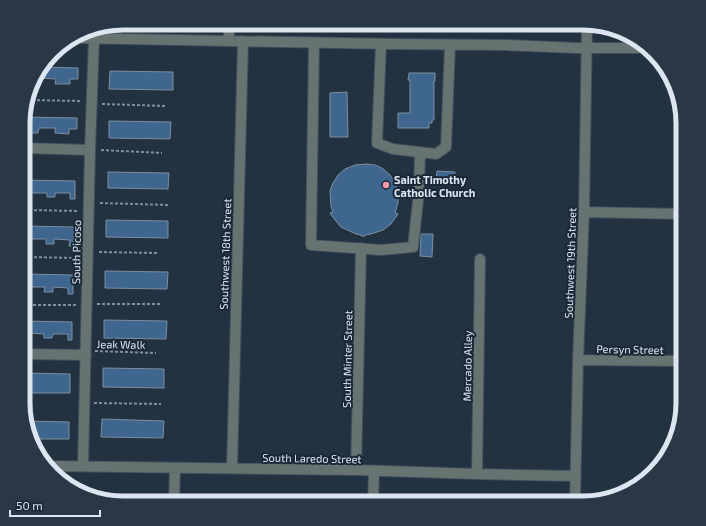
<svg xmlns="http://www.w3.org/2000/svg" width="706" height="526" font-family="'Exo 2',sans-serif">
	<rect width="100%" height="100%" fill="#233241"/>
	<!-- green -->
	<path fill="#385739" d="M243 23H506V31L242 26Z"/>
	<!-- building -->
	<path fill="#3f668e" stroke="#7d8ea0" d="M41 67 78 68V79H70V84H55L56 79 39 78V83H33L36 73Z
		M110 71 173 72V90L109 89Z
		M409 73H435V81H434V120H432V123H429V128H398V113H410V80H408Z
		M347 92 348 137H330V93Z
		M24 117 77 118V129H69V134L55 133V128H39L38 133H24Z
		M109 121 171 122 170 139 109 138Z
		M366 164 375 165 382 168 390 175 395 182 398 193V203L395 213 398 214 391 224 383 230 371 234 365 235V236H361V235L356 234 341 227 335 220 330 213 333 212 331 206 330 191 333 183 338 175 345 169 355 165Z
		M437 171 455 172V182H436Z
		M108 172 169 173 168 189 108 188Z
		M24 180 75 181V199H70V193H55V197H47V193H31V197H24Z
		M106 220 168 221V238L106 237Z
		M24 226 74 227V246H69L70 240 54 239V244H46V239H30V243H24Z
		M421 234H433L432 257 420 256Z
		M105 271 168 272 167 289 105 288Z
		M24 274 73 275V294H68V288L53 287V292H44L45 287H29V291H23Z
		M104 320 167 321 166 339 104 338Z
		M23 321 72 322V340H68V334H53L52 338H44V334L29 333 28 338H23Z
		M103 368 164 369V388L103 387Z
		M23 373 70 374V393H23Z
		M102 419 164 421 163 438 101 437Z
		M26 421 69 422V439H31Z"/>
	<g fill="none" stroke-linecap="round" stroke-linejoin="round">
		<defs>
			<path id="minor" d="M74 38 394 44 505 45 577 48H649
				M229 41V23
				M314 43 311 245 381 250 413 247 419 192 420 152
				M381 44 377 143 393 149 436 154 446 147 450 45
				M24 148 90 150
				M584 212 683 214
				M23 354 86 355
				M578 360 683 361
				M48 466 356 470 477 474 575 476
				M83 466 90 150 94 38
				M232 468 243 41
				M356 470 361 248
				M477 474 480 259
				M174 503 175 468
				M373 503 374 471
				M575 503 578 360 584 212 587 23"/>
		</defs>
		<!-- minor casing -->
		<use href="#minor" stroke="#414f5d" stroke-width="12"/>
		<!-- path -->
		<path stroke="#828e9b" stroke-width="2" stroke-dasharray="3 2" stroke-linecap="butt" d="M249 23V26
			M498 23 501 30
			M369 27V23
			M180 29V23
			M449 29V23
			M27 100 82 101
			M102 104 167 106
			M101 150 162 153
			M100 203 169 205
			M24 210 79 211
			M99 252 159 253
			M24 257 78 258
			M97 304H161
			M23 305H76
			M95 351 156 353
			M94 403 161 404"/>
		<!-- minor -->
		<use href="#minor" stroke="#677370" stroke-width="10"/>
	</g>
	<!-- markers -->
	<circle fill="#f49aa6" stroke="#1a2837" stroke-width="1.5" cx="386" cy="185" r="4"/>
	<g text-anchor="middle" dominant-baseline="central" stroke-width="4" stroke-linejoin="round" paint-order="stroke">
		<!-- poi labels -->
		<g font-size="11" font-weight="bold" fill="#dde6f0" stroke="#1a2837" text-anchor="start">
			<text x="394" y="179">Saint Timothy<tspan x="394" dy="13">Catholic Church</tspan></text>
		</g>
		<!-- street labels -->
		<g font-size="11" fill="#dde6f0" stroke="#1a2837">
			<text transform="translate(76 252) rotate(-89)">South Picoso</text>
			<text transform="translate(225 254) rotate(-88)">Southwest 18th Street</text>
			<text transform="translate(570 263) rotate(-88)">Southwest 19th Street</text>
			<text transform="translate(121 344) rotate(1)">Jeak Walk</text>
			<text transform="translate(630 349) rotate(1)">Persyn Street</text>
			<text transform="translate(347 359) rotate(-89)">South Minter Street</text>
			<text transform="translate(467 366) rotate(-89)">Mercado Alley</text>
			<text transform="translate(312 458) rotate(1)">South Laredo Street</text>
		</g>
	</g>
	<!-- crop -->
	<path d="M0 0H706V526H0ZM123 30H583A93 93 0 0 1 676 123V403A93 93 0 0 1 583 496H123A93 93 0 0 1 30 403V123A93 93 0 0 1 123 30Z" fill="#2a3746" fill-rule="evenodd"/>
	<path fill="none" stroke="#dde6f0" stroke-width="5" d="M123 30H583A93 93 0 0 1 676 123V403A93 93 0 0 1 583 496H123A93 93 0 0 1 30 403V123A93 93 0 0 1 123 30Z"/>
	<!-- scale -->
	<path d="M10 510v6h90v-6" fill="none" stroke="#dde6f0" stroke-width="2"/>
	<text x="16" y="510" font-size="12" fill="#dde6f0" stroke="#1a2837" stroke-width="3" paint-order="stroke">50 m</text>
</svg>
